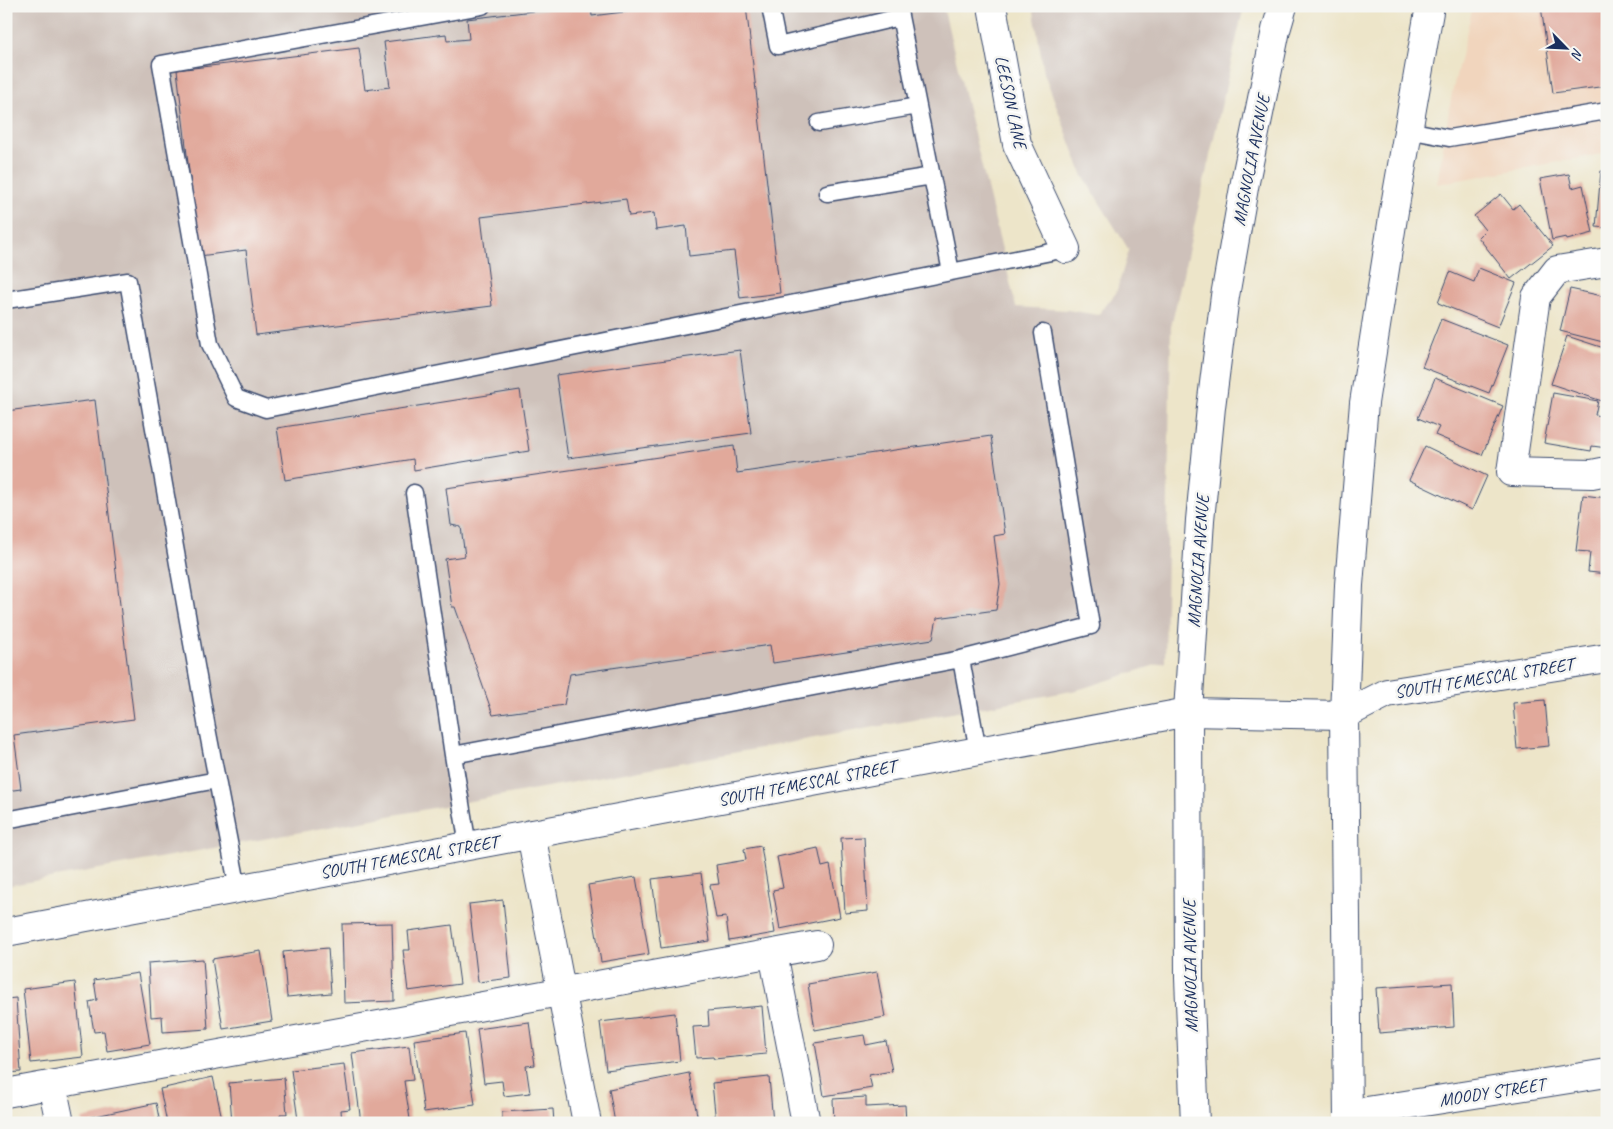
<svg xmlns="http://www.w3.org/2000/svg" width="1613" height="1129" font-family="Caveat,sans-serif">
	<rect width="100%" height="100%" fill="#f6f6f2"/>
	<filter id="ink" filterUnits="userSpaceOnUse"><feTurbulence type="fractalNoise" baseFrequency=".02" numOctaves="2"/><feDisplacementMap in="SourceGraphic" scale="10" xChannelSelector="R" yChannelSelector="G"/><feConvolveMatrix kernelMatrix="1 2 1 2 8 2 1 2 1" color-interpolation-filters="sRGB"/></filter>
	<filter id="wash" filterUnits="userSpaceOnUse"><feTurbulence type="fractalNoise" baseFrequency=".0096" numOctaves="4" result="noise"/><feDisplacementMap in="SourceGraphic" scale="20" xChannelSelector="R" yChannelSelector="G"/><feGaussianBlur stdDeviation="1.12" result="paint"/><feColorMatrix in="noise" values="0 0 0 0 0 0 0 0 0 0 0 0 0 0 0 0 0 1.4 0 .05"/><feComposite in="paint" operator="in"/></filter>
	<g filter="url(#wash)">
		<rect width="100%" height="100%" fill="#ede5c9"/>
		<!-- built -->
		<path fill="#f1d5bd" d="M1473 6H1607V153L1437 184 1452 93Z"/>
		<!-- industrial -->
		<path fill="#cec1ba" d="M6 6H943L1016 307 1068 310 1098 315 1116 293 1129 250 1083 176 1044 73 1033 6H1244L1171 327 1165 662 1077 690 6 886Z"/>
		<g id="blocks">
			<!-- building -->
			<path fill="#e1a99b" d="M574 6H591L592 16 671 6H746L780 293 740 298 734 251 689 256 686 226 656 230 654 213 629 216 626 199 481 217 492 306 256 335 246 250 199 256 177 70 359 48 365 90 390 87 384 42 446 34 447 41 469 39 467 19Z
				M1541 6H1607V86L1553 93Z
				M1601 171H1607V228L1596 227Z
				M1569 174 1572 188 1583 185 1593 233 1567 240 1566 237 1552 240 1540 179Z
				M1501 194 1513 209 1519 204 1553 246 1511 279 1478 237 1485 230 1474 216Z
				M1479 268 1516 283 1498 327 1438 303 1450 272 1474 282Z
				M1570 289 1607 297V331L1603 342 1560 331Z
				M1441 319 1508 345 1489 393 1422 367Z
				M1567 336 1607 349V389L1602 401 1551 384Z
				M740 350 751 433 568 458 556 375Z
				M1435 378 1503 406 1482 455 1435 435 1439 427 1418 418Z
				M520 390 529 451 414 470 413 459 285 480 277 428Z
				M1553 393 1598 401 1595 415 1607 417V448L1592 446 1591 451 1544 443Z
				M95 400 134 719 14 735 21 789 6 791V411Z
				M991 436 1005 534 994 536 1000 584 996 610 937 618 933 639 773 663 770 645 570 674 564 705 493 715 455 607H452L445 559 465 556 461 527 451 525 446 488 734 446 737 473Z
				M1425 446 1487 476 1472 510 1409 480Z
				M1583 495 1607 498V574L1588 572 1590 552 1576 551Z
				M1545 700 1549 746 1517 749 1513 703Z
				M864 837 868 911 845 913 841 838Z
				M761 846 775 933 729 941 726 917 716 918 710 885 719 884 716 865 746 860 744 849Z
				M818 848 822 867 830 865 840 917 780 929 773 890 783 888 777 857Z
				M701 873 710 941 661 948 652 879Z
				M636 877 649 954 601 962 588 885Z
				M503 900 511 978 478 982 469 904Z
				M392 923 394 1001 344 1003 342 924Z
				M452 925 460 984 408 991 403 950H410L408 931Z
				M328 948 331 993 287 997 283 952Z
				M261 951 272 1021 223 1029 212 959Z
				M203 959 208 1029 163 1032 162 1016 151 1017 148 963Z
				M877 972 885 1017 815 1030 808 984Z
				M138 973 150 1044 107 1051 104 1031 94 1032 89 1002 97 1000 94 980Z
				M75 982 83 1057 31 1063 23 989Z
				M1452 983 1454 1027 1379 1033 1376 988Z
				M16 998 21 1072 6 1073V999Z
				M762 1006 766 1054 714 1059 713 1057 696 1058 693 1027 709 1026 708 1011Z
				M675 1013 680 1061 606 1070 600 1022Z
				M529 1022 535 1065 526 1066 530 1093 504 1096 502 1081 484 1083 477 1029Z
				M465 1033 475 1105 424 1112 414 1040Z
				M864 1035 866 1045 886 1041 892 1071 869 1075 872 1088 824 1096 815 1043Z
				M409 1046 413 1080 404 1081 410 1119 383 1123H361L352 1053Z
				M344 1064 350 1109 341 1110 342 1123H312V1119L298 1120 291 1070Z
				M689 1073 698 1120 685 1123H615L609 1089Z
				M213 1077 223 1123H167L160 1089Z
				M769 1077 773 1123H716L712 1083Z
				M284 1078 287 1114H280L281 1123H232L229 1083Z
				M866 1097V1107L905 1105 906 1123H834L833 1099Z
				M156 1103 160 1123H83L82 1119Z
				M553 1109 554 1123H502V1112Z"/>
		</g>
	</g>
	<g filter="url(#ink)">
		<use href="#blocks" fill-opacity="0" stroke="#3a4a6e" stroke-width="1"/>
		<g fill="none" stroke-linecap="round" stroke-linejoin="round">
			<defs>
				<path id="service" d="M482 6 161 64 210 344 236 398 266 409 1066 249
					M770 6 778 46 900 17
					M898 6 951 272
					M819 123 918 106
					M1408 130 1449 138 1607 111
					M827 193 932 176
					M6 300 128 281 207 728 238 889
					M414 493 453 755
					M978 751 961 659 1091 626 1043 333
					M6 820 217 780
					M468 846 453 755 961 659"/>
				<path id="minor" d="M992 6 1017 144 1066 249
					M1607 262 1557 270 1536 297 1511 472 1592 474 1607 471
					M531 834 587 1123
					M6 932 1188 712 1344 715 1387 693 1607 658
					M773 953 806 1123
					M52 1085 60 1123
					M6 1093 817 945
					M1348 1114 1607 1073"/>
				<path id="primary" d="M1195 1123 1189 978 1188 712 1200 520 1211 407 1225 296 1245 182 1276 30 1283 6
					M1348 1123 1344 715 1349 585 1364 403 1394 211 1430 6"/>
			</defs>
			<!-- service casing -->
			<use href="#service" stroke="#3a4a6e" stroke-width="19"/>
			<!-- minor casing -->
			<use href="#minor" stroke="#3a4a6e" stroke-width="30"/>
			<!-- primary casing -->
			<use href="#primary" stroke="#3a4a6e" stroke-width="30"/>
			<!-- service -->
			<use href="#service" stroke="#fff" stroke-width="16"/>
			<!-- minor -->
			<use href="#minor" stroke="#fff" stroke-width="28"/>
			<!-- primary -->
			<use href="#primary" stroke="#fff" stroke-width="28"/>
		</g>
	</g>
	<g text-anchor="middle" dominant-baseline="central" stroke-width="5" stroke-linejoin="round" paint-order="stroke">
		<!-- street labels -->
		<g font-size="18" fill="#1b2f5e" stroke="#f6f6f2">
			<text transform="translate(1011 102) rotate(78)">LEESON LANE</text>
			<text transform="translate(1251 160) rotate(-79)">MAGNOLIA AVENUE</text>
			<text transform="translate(1198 561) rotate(-86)">MAGNOLIA AVENUE</text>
			<text transform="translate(1484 678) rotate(-9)">SOUTH TEMESCAL STREET</text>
			<text transform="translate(807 783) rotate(-11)">SOUTH TEMESCAL STREET</text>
			<text transform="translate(409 857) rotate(-10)">SOUTH TEMESCAL STREET</text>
			<text transform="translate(1190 966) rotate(-91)">MAGNOLIA AVENUE</text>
			<text transform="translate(1492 1092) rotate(-9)">MOODY STREET</text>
		</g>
	</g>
	<!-- margin -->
	<rect width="1613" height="1129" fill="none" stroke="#f6f6f2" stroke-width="25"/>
	<!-- north arrow -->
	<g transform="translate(1566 48) rotate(114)" stroke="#f6f6f2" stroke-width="4" paint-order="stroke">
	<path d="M0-4L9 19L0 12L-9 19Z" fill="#1b2f5e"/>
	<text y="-8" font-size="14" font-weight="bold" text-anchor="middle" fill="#1b2f5e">N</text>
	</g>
</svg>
